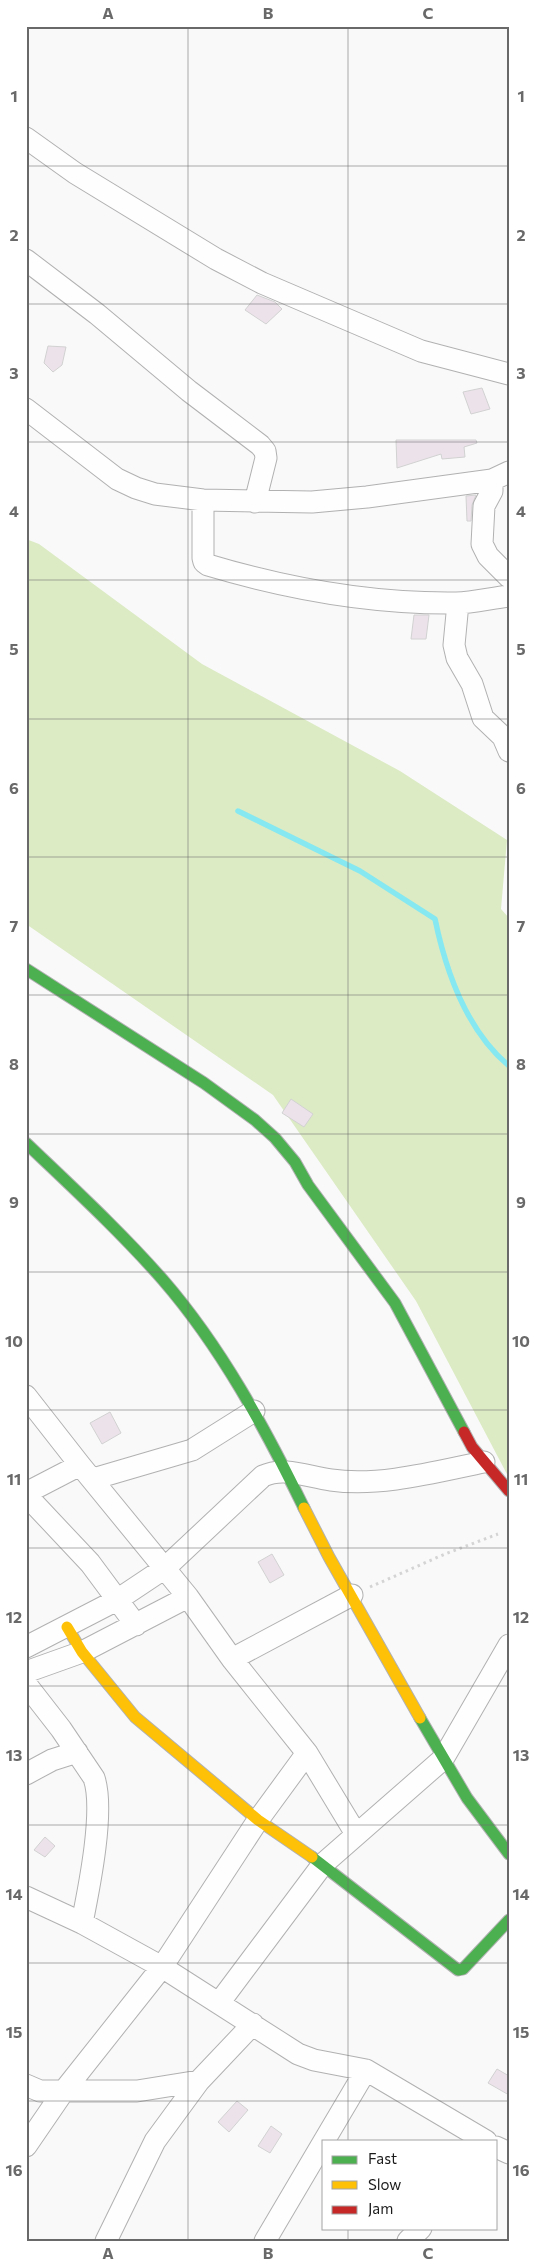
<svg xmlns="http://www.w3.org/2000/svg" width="535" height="2267" font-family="Commissioner,sans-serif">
	<rect width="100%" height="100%" fill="#f9f9fa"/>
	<!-- garden -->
	<path fill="#dcebc4" d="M26 539 39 544 202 664 400 771 507 840 501 909 509 918V1478L416 1301 273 1095 26 924Z"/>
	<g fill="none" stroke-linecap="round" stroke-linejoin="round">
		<!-- stream -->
		<path stroke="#86e8f0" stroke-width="5.5" d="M238 811 360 871 435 919C446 972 466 1030 509 1066"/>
	</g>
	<!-- building -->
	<path fill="#ece3ea" stroke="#d2d2d2" d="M257 295 275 302 282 309 266 324 245 310Z
		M48 346 66 347 62 365 53 372 44 363Z
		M482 388 490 409 471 414 463 392Z
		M396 440H476L477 443 464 447 465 457 442 459 441 454 397 468Z
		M476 495 472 505 471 521H467L466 496Z
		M414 615H429L426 639H411Z
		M291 1099 313 1114 304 1127 282 1113Z
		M110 1412 121 1433 102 1444 90 1423Z
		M272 1554 284 1575 270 1583 258 1562Z
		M45 1837 55 1846 45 1857 34 1850Z
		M497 2069 509 2076V2095L488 2083Z
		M237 2101 248 2110 229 2132 218 2122Z
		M271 2126 282 2134 270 2153 258 2146Z"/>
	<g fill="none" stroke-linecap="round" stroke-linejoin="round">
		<defs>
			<path id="street" d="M26 138 75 173 216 259 262 283 421 351 509 374
				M26 260 97 314 189 391 260 445 265 451 266 458 255 502
				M26 409 117 479 136 488 155 494 203 500 312 502 367 497 492 480 509 472
				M492 480V491L484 506 482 544 488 556 509 577
				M203 500V558L204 562 208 565C288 589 373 604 456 603 473 603 491 598 509 596
				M458 603 454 645 457 658 472 684 483 718 503 737 509 751
				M26 1396 80 1465 188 1597 232 1659 307 1753 356 1834
				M93 1479 192 1450 254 1411
				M26 1493 80 1465
				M26 1495 90 1563 136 1625
				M26 1647 117 1600 165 1568 263 1476C284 1466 308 1477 331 1480 380 1487 435 1472 484 1462
				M232 1659 352 1595
				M26 1672 82 1652 188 1597
				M26 1684 61 1729 94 1778C105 1810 89 1888 82 1923
				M26 1774 52 1760 77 1752
				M26 1897 82 1923 162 1967 298 2054 314 2060 366 2070 486 2141
				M219 2003 323 1864 443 1759 509 1645
				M26 2085 40 2091H137L199 2081
				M324 2141 366 2070
				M26 2146 63 2092 162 1967 258 1820 307 1753
				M496 2147 509 2153
				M106 2241 155 2141 199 2081 253 2024
				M265 2241 324 2141
				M408 2241 421 2228"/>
			<path id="fast" d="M26 969 204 1083 255 1120 275 1138 295 1162 308 1185 395 1303 464 1432
				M26 1143C72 1187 120 1231 163 1280 221 1347 265 1428 304 1508
				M420 1718 467 1798 509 1854
				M312 1857 458 1970 463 1969 509 1920"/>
			<path id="slow" d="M304 1508 329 1557 420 1718
				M67 1627 82 1652 135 1717 258 1820 312 1857"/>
			<path id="jam" d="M464 1432 472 1447 509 1491"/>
		</defs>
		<!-- street casing -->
		<use href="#street" stroke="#b1b1b2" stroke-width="23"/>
		<!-- fast casing -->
		<use href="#fast" stroke="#b1b1b2" stroke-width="13"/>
		<!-- slow casing -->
		<use href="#slow" stroke="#b1b1b2" stroke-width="13"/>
		<!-- jam casing -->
		<use href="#jam" stroke="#b1b1b2" stroke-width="13"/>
		<!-- path -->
		<path stroke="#d4d4d4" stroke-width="3" stroke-dasharray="2.5 4" stroke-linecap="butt" d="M370 1587 445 1554 498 1534"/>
		<!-- street -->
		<use href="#street" stroke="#fefefe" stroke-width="21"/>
		<!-- fast -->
		<use href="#fast" stroke="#4caf50" stroke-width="11"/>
		<!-- slow -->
		<use href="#slow" stroke="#ffc107" stroke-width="11"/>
		<!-- jam -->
		<use href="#jam" stroke="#c62828" stroke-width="11"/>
	</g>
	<!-- grid -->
	<path fill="none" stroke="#69696a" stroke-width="1" stroke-opacity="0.55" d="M188 26V2241M348 26V2141M26 166H509M26 304H509M26 442H509M26 580H509M26 719H509M26 857H509M26 995H509M26 1134H509M26 1272H509M26 1410H509M26 1548H509M26 1686H509M26 1825H509M26 1963H509M26 2101H509M348 2228V2241"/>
	<!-- border -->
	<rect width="535" height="2267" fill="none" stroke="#ffffff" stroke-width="55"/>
	<!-- legend -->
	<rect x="322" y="2140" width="175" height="90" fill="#ffffff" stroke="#a4a4a4"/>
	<rect x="332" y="2156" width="25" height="8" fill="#4caf50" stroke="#a4a4a4"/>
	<text x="368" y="2164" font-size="15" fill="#1b1b1c">Fast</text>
	<rect x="332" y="2181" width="25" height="8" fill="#ffc107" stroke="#a4a4a4"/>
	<text x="368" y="2190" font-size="15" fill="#1b1b1c">Slow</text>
	<rect x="332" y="2206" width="25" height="8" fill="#c62828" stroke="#a4a4a4"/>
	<text x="368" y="2214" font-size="15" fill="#1b1b1c">Jam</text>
	<rect x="28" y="28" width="480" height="2212" fill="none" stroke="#69696a" stroke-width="2"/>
	<g font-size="16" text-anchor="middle" font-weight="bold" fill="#69696a">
		<text x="108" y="19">A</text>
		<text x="268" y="19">B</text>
		<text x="428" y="19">C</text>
		<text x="14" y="102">1</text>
		<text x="521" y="102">1</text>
		<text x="14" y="241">2</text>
		<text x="521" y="241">2</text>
		<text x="14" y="379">3</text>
		<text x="521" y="379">3</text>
		<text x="14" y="517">4</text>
		<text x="521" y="517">4</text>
		<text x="14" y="655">5</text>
		<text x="521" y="655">5</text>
		<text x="14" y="794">6</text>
		<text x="521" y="794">6</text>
		<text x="14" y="932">7</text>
		<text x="521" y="932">7</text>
		<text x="14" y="1070">8</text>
		<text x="521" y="1070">8</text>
		<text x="14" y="1208">9</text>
		<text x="521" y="1208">9</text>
		<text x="14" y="1347">10</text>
		<text x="521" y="1347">10</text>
		<text x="14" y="1485">11</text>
		<text x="521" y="1485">11</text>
		<text x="14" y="1623">12</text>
		<text x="521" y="1623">12</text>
		<text x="14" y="1761">13</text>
		<text x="521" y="1761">13</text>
		<text x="14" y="1900">14</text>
		<text x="521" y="1900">14</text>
		<text x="14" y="2038">15</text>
		<text x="521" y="2038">15</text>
		<text x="14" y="2176">16</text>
		<text x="521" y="2176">16</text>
		<text x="108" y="2259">A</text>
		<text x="268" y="2259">B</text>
		<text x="428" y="2259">C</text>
	</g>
</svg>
